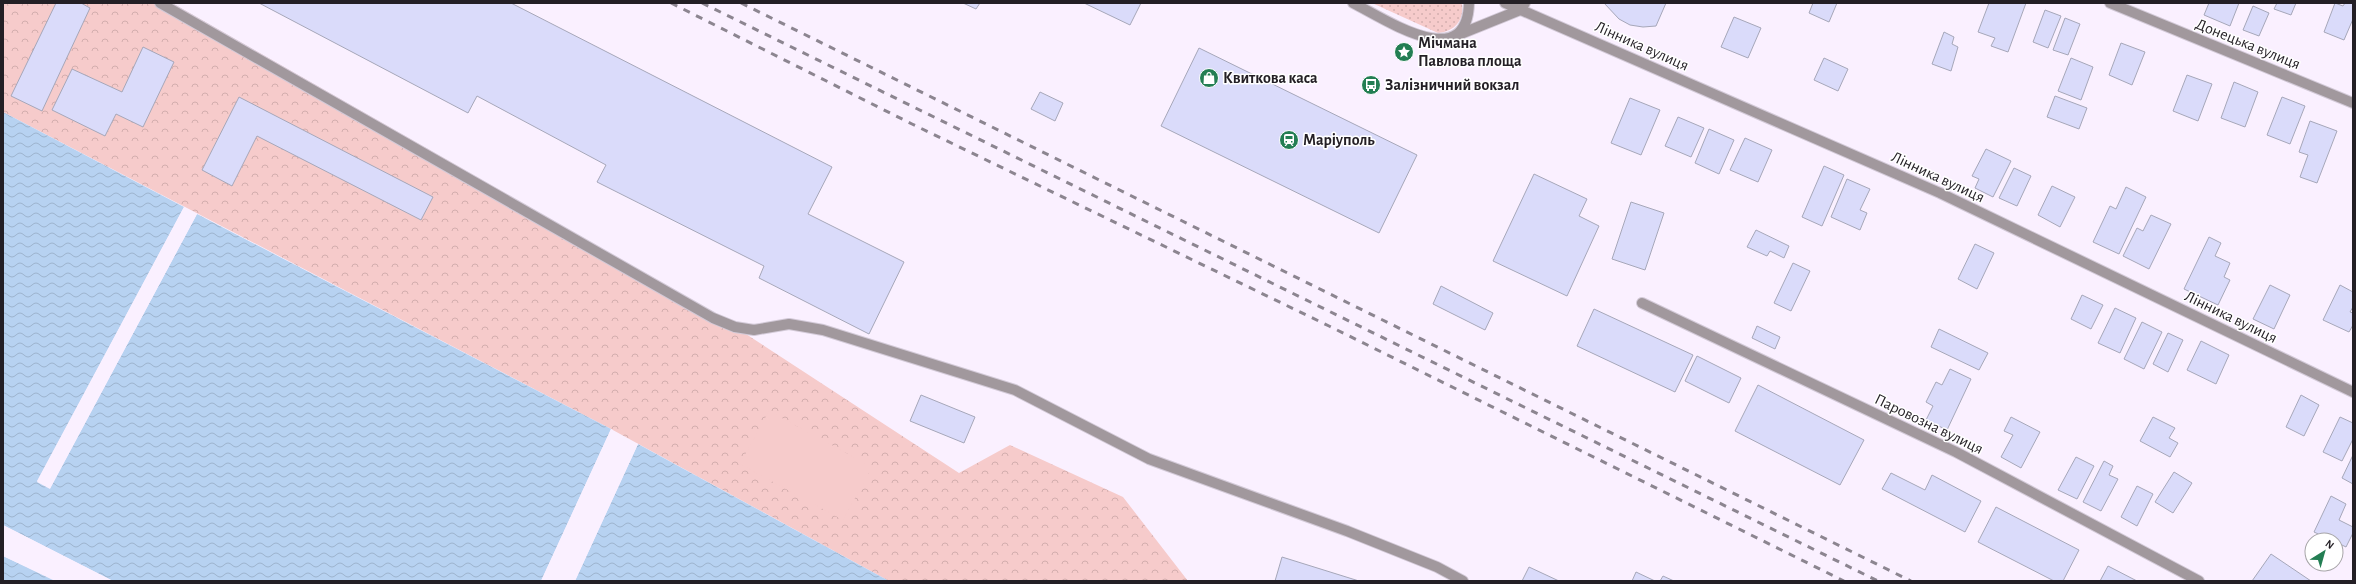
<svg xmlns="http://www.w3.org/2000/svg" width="2356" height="584" font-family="'Alegreya Sans',sans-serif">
	<defs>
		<pattern id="grass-dots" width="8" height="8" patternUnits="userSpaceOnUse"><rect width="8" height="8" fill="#f6cbcb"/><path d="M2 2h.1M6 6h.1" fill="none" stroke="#d3aeae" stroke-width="1.8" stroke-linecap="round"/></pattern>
		<pattern id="park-crowns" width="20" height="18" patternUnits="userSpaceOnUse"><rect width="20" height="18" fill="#f6cbcb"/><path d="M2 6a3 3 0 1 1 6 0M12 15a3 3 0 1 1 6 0" fill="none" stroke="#d3aeae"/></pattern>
		<pattern id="water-waves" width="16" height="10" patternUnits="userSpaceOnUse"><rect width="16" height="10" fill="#b7d2f1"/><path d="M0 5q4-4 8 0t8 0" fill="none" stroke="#9db4ce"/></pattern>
	</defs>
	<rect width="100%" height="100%" fill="#faf0ff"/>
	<!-- grass -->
	<path fill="url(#grass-dots)" d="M1372 3H1462C1464 21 1455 31 1438 33Z"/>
	<!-- park -->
	<path fill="url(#park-crowns)" d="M3 3H172L706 308 959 473 1010 445 1123 497 1188 581H889L611 429 3 112Z"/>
	<!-- garden -->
	<path fill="#f6cbcb" d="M769 411 872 467 843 520 740 464Z"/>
	<!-- water -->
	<path fill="url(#water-waves)" d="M3 112 184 207 37 481 50 488 197 214 611 429 541 581H113L3 525Z
		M638 444 889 581H575Z
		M3 556 55 581H3Z"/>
	<!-- pier -->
	<path fill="#faf0ff" d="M184 207 186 208 40 481 50 486 196 213 197 214 50 489 37 482Z
		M611 429 613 430 543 581H541Z
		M636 443 638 444 575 581H573Z
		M3 525 113 581H109L3 528Z
		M3 554 56 579 57 581 3 556Z"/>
	<!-- building -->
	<path fill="#dadbfa" stroke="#a6a7b9" d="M56 3H81L90 8 42 111 11 96Z
		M259 3H511L832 167 808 214 904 262 869 334 759 278 764 266 597 182 606 165 477 96 468 113Z
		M963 3H980L976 9Z
		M1084 3H1141L1130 25Z
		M1604 3H1666L1656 26 1643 27 1630 25 1619 19Z
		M1813 3H1837L1829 22 1809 13Z
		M1989 3H2026L2008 52 1991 46 1995 38 1978 32Z
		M2209 3H2239L2230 26 2204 15Z
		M2277 3H2296L2291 15 2274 9Z
		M2335 3 2343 6 2345 3H2353V19L2344 40 2324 32Z
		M2253 6 2269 13 2259 36 2243 30Z
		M2045 10 2061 16 2048 48 2033 42Z
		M1734 17 1761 28 1748 58 1721 47Z
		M2065 18 2080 24 2068 55 2053 50Z
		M1944 32 1954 37 1952 44 1958 47 1951 71 1932 64Z
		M2121 43 2145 52 2132 85 2109 75Z
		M143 47 174 62 143 127 116 114 105 136 52 110 72 69 122 92Z
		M1199 48 1417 155 1379 233 1161 126Z
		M1824 58 1848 69 1838 91 1814 80Z
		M2071 58 2093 67 2081 100 2058 91Z
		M2187 75 2212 84 2198 121 2173 111Z
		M2234 82 2258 92 2245 127 2221 118Z
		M1040 92 1063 103 1055 121 1031 109Z
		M2055 96 2087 108 2079 129 2047 117Z
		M239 97 433 197 421 220 257 136 232 186 202 170Z
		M2282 97 2305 106 2290 144 2267 135Z
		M1630 98 1660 110 1641 155 1611 143Z
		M1678 117 1704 128 1691 157 1665 146Z
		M2310 121 2337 131 2317 183 2300 177 2308 155 2299 152Z
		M1709 129 1734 140 1719 174 1695 163Z
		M1745 138 1772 150 1758 182 1730 170Z
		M1986 149 2011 161 1993 197 1975 188 1979 179 1972 176Z
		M1824 166 1844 175 1822 226 1802 217Z
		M2014 168 2031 176 2017 206 1999 198Z
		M1534 174 1587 199 1579 216 1599 226 1567 296 1493 261Z
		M1847 179 1870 189 1860 210 1867 213 1860 230 1831 217Z
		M2052 186 2075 197 2060 227 2038 215Z
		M2126 187 2146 197 2119 254 2093 242 2110 206 2116 209Z
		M1631 202 1664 213 1645 270 1612 259Z
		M2151 215 2171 224 2149 269 2123 256 2137 228 2143 231Z
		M1756 230 1789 246 1784 258 1770 251 1767 256 1747 247Z
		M2209 237 2221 243 2215 256 2230 263 2224 277 2230 280 2218 305 2184 289Z
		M1975 244 1994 253 1977 289 1958 279Z
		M1793 263 1810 271 1791 311 1774 303Z
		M2270 285 2290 295 2274 329 2253 319Z
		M2340 285 2353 292V307L2350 312 2353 313V325L2349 332 2323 320Z
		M1441 286 1493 313 1485 330 1433 304Z
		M2082 295 2103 305 2091 329 2071 319Z
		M2115 308 2136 318 2120 353 2098 343Z
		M1594 309 1693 355 1675 392 1577 346Z
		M2142 322 2162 332 2144 369 2124 359Z
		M1757 326 1780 337 1775 349 1752 338Z
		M1939 329 1988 353 1979 370 1931 347Z
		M2168 333 2183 340 2168 372 2153 364Z
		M2201 341 2229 355 2216 384 2187 370Z
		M1697 356 1741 378 1729 403 1685 381Z
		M1950 369 1971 379 1947 430 1926 420 1933 406 1926 402 1936 382 1942 385Z
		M1758 385 1864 440 1840 485 1735 431Z
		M921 395 975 417 964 443 910 421Z
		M2301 395 2319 405 2304 436 2286 427Z
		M2011 417 2040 432 2021 468 2001 457 2013 435 2004 431Z
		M2153 417 2175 428 2169 438 2178 443 2170 457 2140 441Z
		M2340 417 2353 423V439L2342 461 2323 452Z
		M2353 455V484L2342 478Z
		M2076 457 2094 466 2077 499 2058 490Z
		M2104 461 2113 466 2109 475 2118 479 2101 511 2083 502Z
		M2174 472 2192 483 2173 513 2155 502Z
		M1891 473 1925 490 1932 475 1981 501 1965 532 1882 489Z
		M2137 486 2153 494 2137 526 2121 517Z
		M2331 496 2346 504 2339 520 2353 527V533L2346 547 2336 542V540H2331L2314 532Z
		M1996 507 2079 550 2063 581H2054L1978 542Z
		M2271 554 2311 581H2252Z
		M1282 557 1359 581H1275Z
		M2108 566 2137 581H2100Z
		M1529 567 1559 581H1522Z
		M1636 572 1655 581H1632Z
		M1663 576 1674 581H1660Z"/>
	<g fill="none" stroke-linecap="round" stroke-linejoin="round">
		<defs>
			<path id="minor" d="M160 3 713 318 735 327 754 330 789 324 823 330 1015 390 1149 459 1347 531 1437 567 1463 581
				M1505 3 1940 193 2353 392
				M2110 3 2353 103
				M1642 303 1956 452 2199 581"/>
			<path id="tertiary" d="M1353 3C1385 19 1467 75 1469 3
				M1458 35 1520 10 1525 3"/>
		</defs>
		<!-- minor casing -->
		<use href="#minor" stroke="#d3cad8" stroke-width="12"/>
		<!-- tertiary casing -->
		<use href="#tertiary" stroke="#d3cad8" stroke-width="12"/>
		<!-- minor -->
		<use href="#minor" stroke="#a1989d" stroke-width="10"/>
		<!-- tertiary -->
		<use href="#tertiary" stroke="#a1989d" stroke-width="10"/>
		<!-- rail -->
		<path stroke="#8c8590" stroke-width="3" stroke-dasharray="7 7" stroke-linecap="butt" d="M671 3 912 124 1329 326 1844 581
			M702 3 1878 581
			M741 3 1911 581"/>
	</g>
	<!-- icons -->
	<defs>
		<symbol id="sight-disc" viewBox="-11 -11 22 22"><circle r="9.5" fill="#237e53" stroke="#fff"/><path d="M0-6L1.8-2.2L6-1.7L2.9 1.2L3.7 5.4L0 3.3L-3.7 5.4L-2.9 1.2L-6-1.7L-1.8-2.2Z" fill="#fff"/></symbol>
		<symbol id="shop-disc" viewBox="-11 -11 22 22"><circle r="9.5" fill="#237e53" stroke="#fff"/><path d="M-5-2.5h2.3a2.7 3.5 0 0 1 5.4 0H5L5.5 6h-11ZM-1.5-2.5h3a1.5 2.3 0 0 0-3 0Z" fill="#fff"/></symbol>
		<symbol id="bus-disc" viewBox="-11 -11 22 22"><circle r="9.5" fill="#237e53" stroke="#fff"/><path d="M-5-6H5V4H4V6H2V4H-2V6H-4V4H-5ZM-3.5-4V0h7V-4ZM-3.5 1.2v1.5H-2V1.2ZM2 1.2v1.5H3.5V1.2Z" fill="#fff"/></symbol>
		<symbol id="station-disc" viewBox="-11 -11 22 22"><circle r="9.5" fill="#237e53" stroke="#fff"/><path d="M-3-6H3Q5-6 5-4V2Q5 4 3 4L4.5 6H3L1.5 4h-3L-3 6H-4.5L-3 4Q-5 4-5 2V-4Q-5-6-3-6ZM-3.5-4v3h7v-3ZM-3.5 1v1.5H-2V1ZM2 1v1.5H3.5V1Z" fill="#fff"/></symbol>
	</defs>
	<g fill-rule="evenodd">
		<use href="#sight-disc" x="1393" y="41" width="22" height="22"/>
		<use href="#shop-disc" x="1198" y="67" width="22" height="22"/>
		<use href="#bus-disc" x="1360" y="74" width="22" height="22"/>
		<use href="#station-disc" x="1278" y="129" width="22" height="22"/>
	</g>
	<g text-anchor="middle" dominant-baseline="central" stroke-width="3" stroke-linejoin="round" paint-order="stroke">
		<!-- poi labels -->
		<g font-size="16" font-weight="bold" fill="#231f25" stroke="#fff" text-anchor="start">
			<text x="1418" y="43">Мічмана<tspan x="1418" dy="18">Павлова площа</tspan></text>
			<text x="1223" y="78">Квиткова каса</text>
			<text x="1385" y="85">Залізничний вокзал</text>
			<text x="1303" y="140">Маріуполь</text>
		</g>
		<!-- street labels -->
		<g font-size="16" fill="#231f25" stroke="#fff">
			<text transform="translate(2248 44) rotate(22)">Донецька вулиця</text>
			<text transform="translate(1642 46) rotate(24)">Лінника вулиця</text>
			<text transform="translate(1938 177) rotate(25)">Лінника вулиця</text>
			<text transform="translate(2231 317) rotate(26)">Лінника вулиця</text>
			<text transform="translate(1929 424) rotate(26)">Паровозна вулиця</text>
		</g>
	</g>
	<!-- border -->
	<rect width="2356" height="584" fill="none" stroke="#231f25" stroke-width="8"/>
	<!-- north arrow -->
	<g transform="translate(2324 552) rotate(37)"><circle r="19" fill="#ffffff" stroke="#a7a5a8"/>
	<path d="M0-3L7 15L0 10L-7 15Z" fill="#237e53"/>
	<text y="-6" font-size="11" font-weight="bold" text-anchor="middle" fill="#231f25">N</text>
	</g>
</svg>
